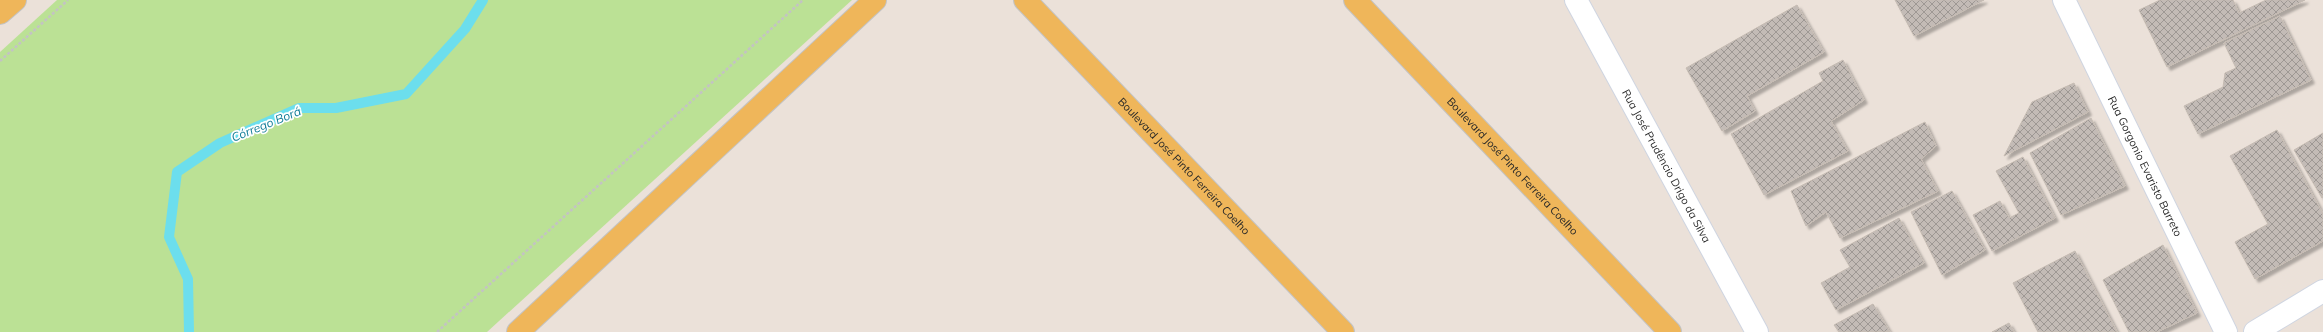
<svg xmlns="http://www.w3.org/2000/svg" width="2323" height="332" font-family="Mulish,sans-serif">
	<defs>
		<pattern id="building-cross-hatch" width="8" height="8" patternUnits="userSpaceOnUse"><rect width="8" height="8" fill="#c3bbb6"/><path d="M0 0l8 8M0 8l8-8" fill="none" stroke="#9e9894"/></pattern>
		<filter id="shadow"><feDropShadow dx="3.5" dy="3.5" stdDeviation="1" flood-color="#0004"/></filter>
	</defs>
	<rect width="100%" height="100%" fill="#ebe1d9"/>
	<!-- park -->
	<path fill="#bbe195" d="M57 0H852L487 332H0V52Z"/>
	<g fill="none" stroke-linecap="round" stroke-linejoin="round">
		<!-- stream -->
		<path stroke="#6cdeed" stroke-width="10" d="M189 332 188 279 169 237 177 172 220 143 299 108H336L406 94 465 29 483 0"/>
	</g>
	<!-- building -->
	<path fill="url(#building-cross-hatch)" stroke="#c6bcb3" filter="url(#shadow)" d="M1895 0H1984L1914 36Z
		M2160 0H2233L2239 13 2266 0H2305L2167 67 2139 10Z
		M1797 5 1824 52 1747 96 1755 111 1722 131 1686 68Z
		M2280 16 2311 80 2198 134 2184 106 2223 87 2225 73 2236 68 2224 43Z
		M1843 60 1864 100 1831 121 1848 151 1764 195 1731 134 1823 81 1819 73Z
		M2074 83 2088 112 2004 156 2032 102Z
		M2091 118 2125 186 2061 215 2030 153Z
		M1925 122 1936 146 1921 159 1938 191 1840 238 1826 212 1806 226 1791 191Z
		M2277 130 2323 214V241L2255 279 2235 242 2268 224 2230 156Z
		M2323 133V197L2322 198 2294 150Z
		M2023 157 2055 218 1992 251 1973 215 2000 201 2009 218 2019 213 1996 171Z
		M1952 191 1985 250 1942 275 1911 212Z
		M1899 218 1924 263 1836 310 1821 283 1850 267 1840 250Z
		M2163 245 2197 313 2157 332H2129L2103 280Z
		M2075 251 2117 332H2038L2013 283Z
		M1873 304 1890 332H1839L1834 325Z
		M2009 323 2014 332H1992Z"/>
	<g fill="none" stroke-linecap="round" stroke-linejoin="round">
		<defs>
			<g id="minor">
				<path id="s1" d="M1576 0 1757 332"/>
				<path id="s2" d="M2064 0 2226 332"/>
				<path d="M2255 332 2323 291"/>
			</g>
			<g id="major">
				<path id="s3" d="M1025 0 1343 332"/>
				<path id="s4" d="M1355 0 1670 332"/>
				<path d="M0 13 15 0"/>
				<path d="M518 332 875 0"/>
			</g>
		</defs>
		<!-- minor casing -->
		<use href="#minor" stroke="#cfd5e1" stroke-width="24"/>
		<!-- major casing -->
		<use href="#major" stroke="#c3c3c3" stroke-width="24"/>
		<!-- path -->
		<path stroke="#c3c3c3" stroke-width="2.5" stroke-dasharray="3 2" stroke-linecap="butt" d="M0 61 68 0
			M437 332 803 0"/>
		<!-- minor -->
		<use href="#minor" stroke="#fff" stroke-width="22"/>
		<!-- major -->
		<use href="#major" stroke="#efb65a" stroke-width="22"/>
	</g>
	<g text-anchor="middle" dominant-baseline="central" stroke-width="3.5" stroke-linejoin="round" paint-order="stroke">
		<!-- street labels -->
		<g font-size="11" fill="#282828" stroke="#fff">
			<text stroke="none"><textPath href="#s3" startOffset="230">Boulevard José Pinto Ferreira Coelho</textPath></text>
			<text stroke="none"><textPath href="#s4" startOffset="229">Boulevard José Pinto Ferreira Coelho</textPath></text>
			<text stroke="none"><textPath href="#s1" startOffset="189">Rua José Prudêncio Drigo da Silva</textPath></text>
			<text stroke="none"><textPath href="#s2" startOffset="185">Rua Gorgonio Evaristo Barreto</textPath></text>
		</g>
		<!-- water labels -->
		<g font-size="12" font-style="italic" fill="#0e7b96" stroke="#fff">
			<text transform="translate(266 124) rotate(-22)">Córrego Borá</text>
		</g>
	</g>
</svg>
